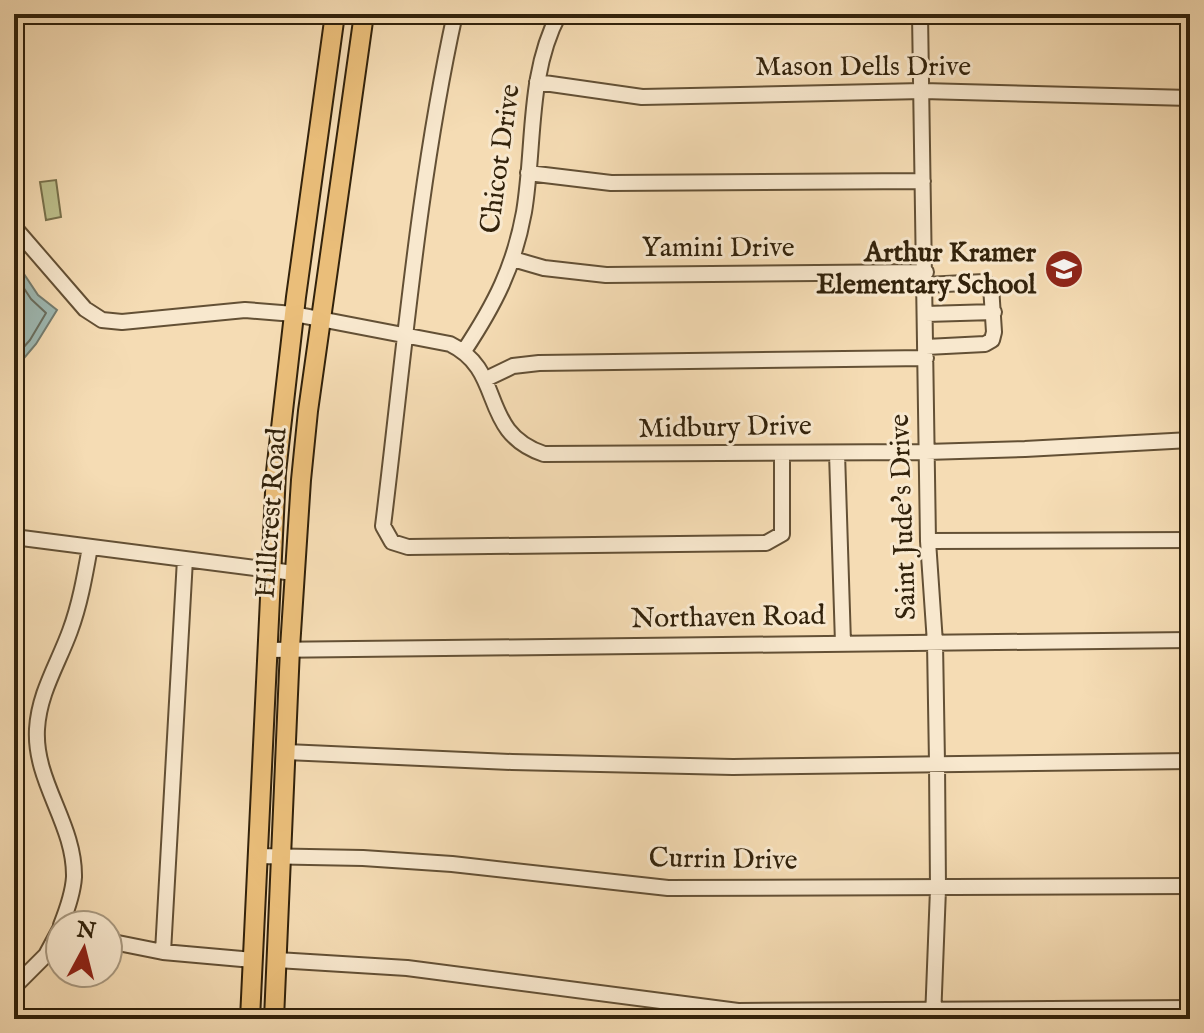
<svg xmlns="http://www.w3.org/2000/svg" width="1204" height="1033" font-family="'IM FELL English',serif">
	<rect width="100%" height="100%" fill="#f5dcb4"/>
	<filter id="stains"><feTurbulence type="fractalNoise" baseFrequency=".0025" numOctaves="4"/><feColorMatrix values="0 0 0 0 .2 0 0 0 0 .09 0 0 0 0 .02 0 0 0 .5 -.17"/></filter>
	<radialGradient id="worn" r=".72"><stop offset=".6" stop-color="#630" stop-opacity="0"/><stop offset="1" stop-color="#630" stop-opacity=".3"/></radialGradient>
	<!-- green -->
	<path fill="#bdc08c" stroke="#78714c" stroke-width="2" d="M56 180 61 217 46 220 40 182Z"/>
	<!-- water -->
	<path fill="#9ebab5" stroke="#737d71" stroke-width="2" d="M14 259 38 295 57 310 36 344 14 370Z"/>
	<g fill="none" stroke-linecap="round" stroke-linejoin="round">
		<!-- shore -->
		<path stroke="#686e60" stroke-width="2" d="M14 273 31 299 46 313 30 340 14 358"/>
		<defs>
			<path id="minor" d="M455 14C418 182 404 356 383 526L392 542 408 547 766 543 782 534V453
				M920 14 928 541 935 643 937 763 938 889 933 1019
				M537 82 642 97 923 91 1190 98
				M528 173 611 183 923 181
				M14 227 85 309 102 320 122 322 245 310 294 314 450 344C506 371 478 432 544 454L926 452 1025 449 1190 440
				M513 259 544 268 606 275 926 272
				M926 285 984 282 991 286 994 332 992 340 985 344 926 347
				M926 314 994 312
				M464 351C495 304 514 267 524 212 535 146 527 74 559 14
				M486 379 513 366 539 363 926 358
				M837 453 843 643
				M14 537 294 573
				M928 541 1190 540
				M266 650 1190 640
				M286 752 512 762 733 767 1190 761
				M256 856 363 858 452 864 668 888 1190 886
				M61 925C67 910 73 893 74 877 75 824 34 782 37 729 39 693 58 664 70 631 80 604 85 575 90 547
				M108 941 163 952 253 960
				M163 952 185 559
				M277 960 407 968 738 1011 1190 1008
				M14 987 46 955 60 929"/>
			<path id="major" d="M250 1019 276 472 296 297 335 14
				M274 1019 290 648 301 480 308 411 364 14"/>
		</defs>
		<!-- minor casing -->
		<use href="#minor" stroke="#635035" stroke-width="18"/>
		<!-- major casing -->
		<use href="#major" stroke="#32220b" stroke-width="22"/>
		<!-- minor -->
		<use href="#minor" stroke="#f8e8ce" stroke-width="14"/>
		<!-- major -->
		<use href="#major" stroke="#eabe7a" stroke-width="18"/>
	</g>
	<!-- icons -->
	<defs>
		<symbol id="school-disc" viewBox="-11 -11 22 22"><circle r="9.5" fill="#8f2418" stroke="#f8e8ce"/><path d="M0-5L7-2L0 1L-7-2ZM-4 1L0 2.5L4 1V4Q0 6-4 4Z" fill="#fff"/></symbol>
	</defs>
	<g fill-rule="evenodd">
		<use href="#school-disc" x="1042" y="247" width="44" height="44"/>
	</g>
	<g text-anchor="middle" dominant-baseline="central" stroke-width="6" stroke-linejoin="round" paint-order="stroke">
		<!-- street labels -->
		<g font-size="28" fill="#32220b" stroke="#f8e8ce">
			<text x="863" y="67">Mason Dells Drive</text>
			<text transform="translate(501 159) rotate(-82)">Chicot Drive</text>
			<text x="718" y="248">Yamini Drive</text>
			<text transform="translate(725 428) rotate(-1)">Midbury Drive</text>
			<text transform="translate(272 513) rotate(-86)">Hillcrest Road</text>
			<text transform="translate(904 517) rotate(-92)">Saint Jude's Drive</text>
			<text transform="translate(728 618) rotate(-1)">Northaven Road</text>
			<text transform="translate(723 860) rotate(1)">Currin Drive</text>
		</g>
		<!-- poi labels -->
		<g font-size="28" font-weight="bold" fill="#32220b" stroke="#f8e8ce" text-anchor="end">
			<text x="1036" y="253">Arthur Kramer<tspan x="1036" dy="32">Elementary School</tspan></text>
		</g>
	</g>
	<!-- margin -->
	<rect width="1204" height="1033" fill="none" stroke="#f5dcb4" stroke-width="48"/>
	<rect x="16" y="16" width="1172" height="1001" fill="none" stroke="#32220b" stroke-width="4"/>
	<rect x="24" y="24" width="1156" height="985" fill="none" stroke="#32220b" stroke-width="2"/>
	<!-- north arrow -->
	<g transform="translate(84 949) rotate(7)"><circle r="38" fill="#f8e8ce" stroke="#a99980" stroke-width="2"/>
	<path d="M0-6L14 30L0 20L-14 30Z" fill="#8f2418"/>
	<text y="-12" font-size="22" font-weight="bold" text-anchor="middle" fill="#32220b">N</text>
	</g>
	<rect width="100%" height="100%" filter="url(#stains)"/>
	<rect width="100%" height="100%" fill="url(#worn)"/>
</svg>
